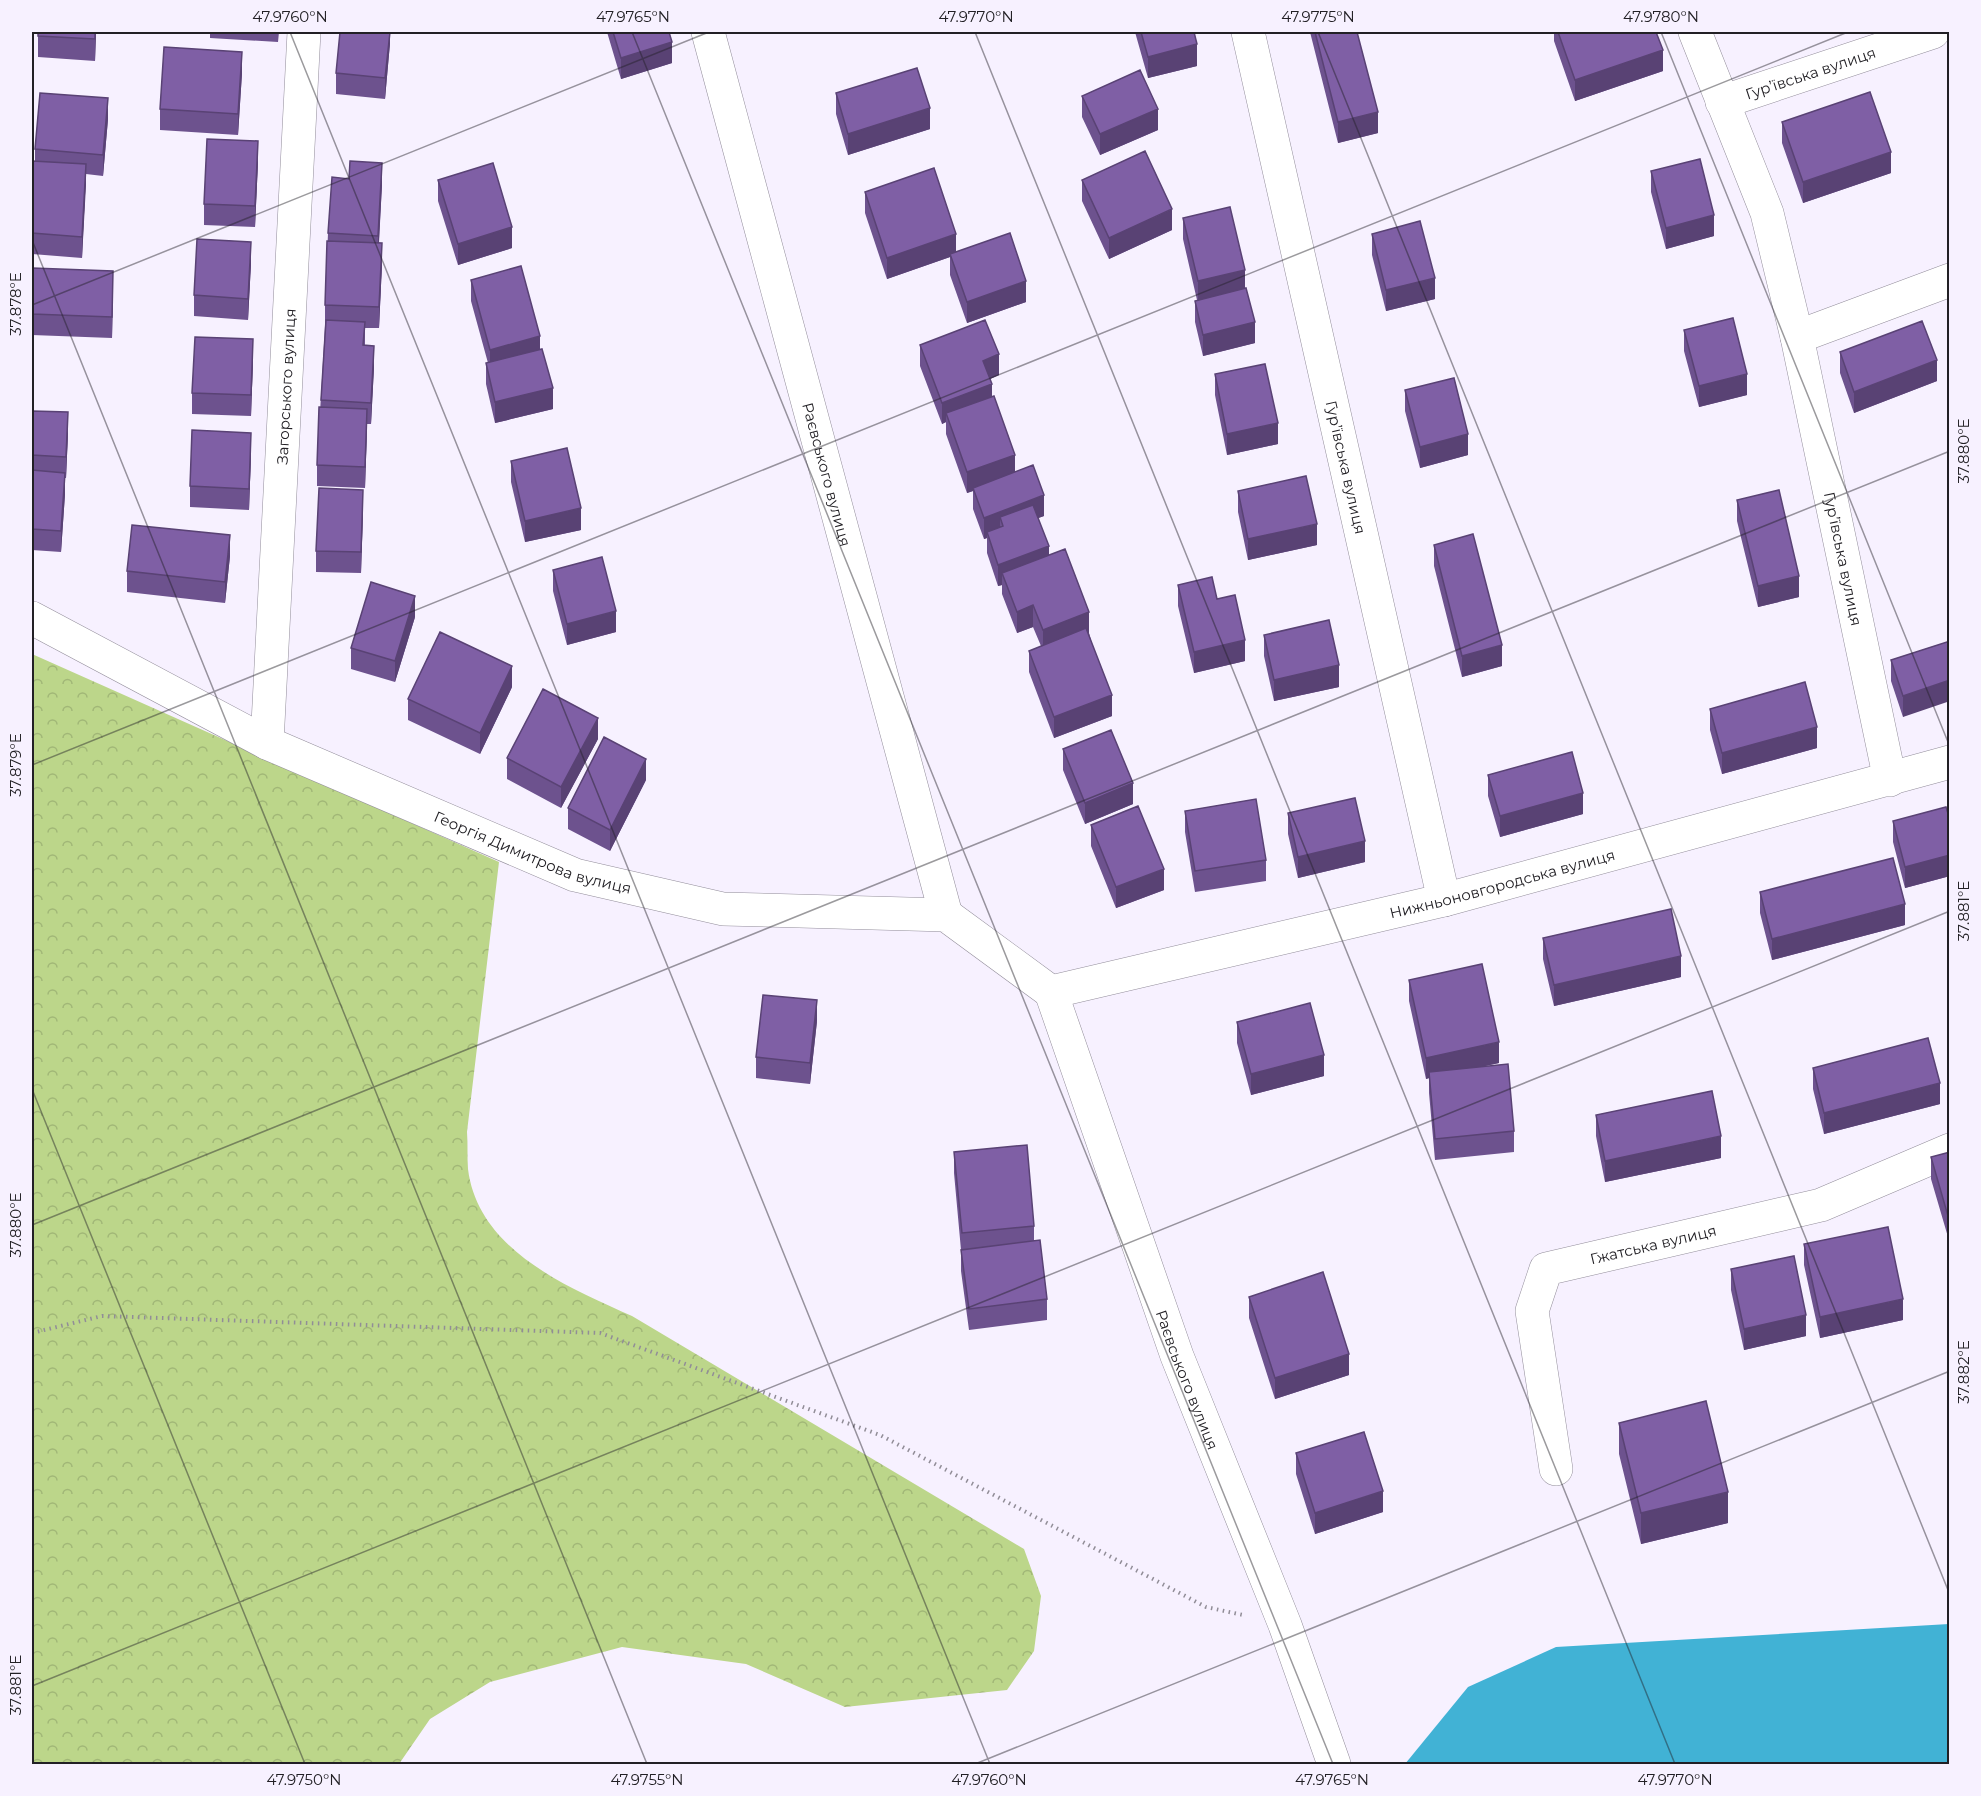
<svg xmlns="http://www.w3.org/2000/svg" width="1981" height="1796" font-family="Montserrat,sans-serif">
	<defs>
		<pattern id="forest-crowns" width="20" height="18" patternUnits="userSpaceOnUse" patternTransform="scale(1.5)"><rect width="20" height="18" fill="#bcd68a"/><path d="M2 6a3 3 0 1 1 6 0M12 15a3 3 0 1 1 6 0" fill="none" stroke="#a1b777"/></pattern>
	</defs>
	<rect width="100%" height="100%" fill="#f7f1ff"/>
	<!-- forest -->
	<path fill="url(#forest-crowns)" d="M32 654 499 862 467 1132C468 1144 467 1157 468 1169 478 1250 567 1287 632 1316L1024 1549 1041 1596 1034 1651 1007 1690 845 1707 746 1664 622 1647 490 1682 430 1719 399 1764H32Z"/>
	<!-- water -->
	<path fill="#41b2d5" d="M1949 1624V1764H1405L1468 1687 1556 1647Z"/>
	<g fill="none" stroke-linecap="round" stroke-linejoin="round">
		<defs>
			<g id="minor">
				<path id="s1" d="M708 32 946 915"/>
				<path id="s2" d="M1248 32 1444 900"/>
				<path id="s3" d="M1695 32 1767 213 1797 337 1890 780"/>
				<path id="s4" d="M1722 102 1933 32"/>
				<path d="M1797 337 1950 280"/>
				<path id="s5" d="M32 618 267 743 575 875 723 909 946 915 1051 992"/>
				<path id="s6" d="M267 743 304 32"/>
				<path id="s7" d="M1051 992 1444 900 1950 762"/>
				<path id="s8" d="M1051 992 1177 1356 1285 1625 1334 1764"/>
				<path id="s9" d="M1556 1469 1532 1311 1546 1269 1821 1205 1950 1150"/>
			</g>
		</defs>
		<!-- minor casing -->
		<use href="#minor" stroke="#938e9b" stroke-width="34"/>
		<!-- path -->
		<path stroke="#918d97" stroke-width="4" stroke-dasharray="1.5 4.5" stroke-linecap="butt" d="M32 1333 102 1316 600 1333 880 1435 1206 1607 1243 1615"/>
		<!-- minor -->
		<use href="#minor" stroke="#fff" stroke-width="33"/>
	</g>
	<!-- wall -->
	<path fill="#6d528e" d="M38 32H96L95 61 38 57Z
		M210 32H279L278 42 210 38Z
		M390 32V43L385 99 336 94V73Z
		M607 32H669L672 63 621 79Z
		M1135 32H1194L1197 66 1148 78Z
		M1310 32H1357L1378 133 1338 143Z
		M1554 32H1656L1663 71 1575 101 1554 41Z
		M242 73 238 135 160 130V109Z
		M836 93 930 129 848 155 836 114Z
		M1082 96 1158 130 1100 155 1082 117Z
		M108 119 103 176 86 174 82 258 32 254V161H35V149Z
		M1782 122 1891 173 1803 203 1782 143Z
		M258 162 255 227 204 225V204Z
		M1651 171 1714 236 1666 249 1651 192Z
		M438 180 512 248 458 265 438 201Z
		M1082 180 1172 230 1109 259 1082 201Z
		M382 184 379 243 382 264 379 328H365V346L374 367 371 424H367L365 488 317 486V465L325 326V305L328 233Z
		M865 192 956 252 1026 302 967 323 950 275V257L887 279 865 213Z
		M1183 218 1245 288 1255 343 1203 356 1195 322V301L1197 300 1183 239Z
		M1372 234 1435 299 1386 311 1372 255Z
		M251 263 248 320 194 316V295Z
		M32 268 113 292 112 338 32 335Z
		M471 280 540 350 553 409 495 423 486 384V363H488L471 301Z
		M1684 330 1747 395 1699 407 1684 351Z
		M920 345 999 375 990 379 992 397 1015 472 1044 516 1038 518 1049 555 1089 633 1112 716 1054 738 1029 672V651L1041 646 1033 627 1017 633 1002 594V585L998 586 987 553V538L984 539 973 509V491L967 493 946 434V422L942 424 920 366Z
		M1840 352 1937 381 1854 413 1840 373Z
		M253 360 251 416 192 414V393Z
		M1215 374 1278 444 1227 455 1215 395Z
		M1405 390 1468 455 1420 468 1405 411Z
		M32 411 68 433 66 478H65V494L61 552 32 550Z
		M251 454 249 510 190 507V486Z
		M511 461 581 530 525 542 511 482Z
		M1238 491 1317 545 1248 560 1238 512Z
		M1737 500 1799 597 1758 607 1737 521Z
		M363 511 361 573 316 572V551Z
		M1434 545 1502 666 1462 677 1434 566Z
		M230 556 225 603 127 592V571Z
		M553 570 616 632 567 645 553 591Z
		M1178 585 1245 661 1194 673 1178 606Z
		M415 617 395 682 351 669V648Z
		M1264 635 1339 687 1274 701 1264 656Z
		M1950 641 1903 717 1891 681V660Z
		M512 687 480 754 408 720V699Z
		M1710 709 1817 748 1722 774 1710 730Z
		M598 739 561 808 507 779V758Z
		M1063 749 1133 804 1085 824 1063 770Z
		M1488 775 1583 814 1500 837 1488 796Z
		M646 780 610 851 568 829V808Z
		M1185 811 1266 860V881L1195 892 1185 832Z
		M1288 813 1365 862 1298 878 1288 834Z
		M1950 820V876L1905 888 1893 842V821Z
		M1091 825 1164 890 1116 908 1091 846Z
		M1760 892 1905 925 1772 960 1760 913Z
		M1543 938 1681 977 1554 1006 1543 959Z
		M1409 980 1499 1063 1485 1066 1514 1131V1152L1435 1160 1429 1093V1078L1426 1079 1409 1001Z
		M817 1021 810 1084 756 1078V1057Z
		M1237 1022 1324 1076 1251 1095 1237 1043Z
		M1813 1068 1940 1104 1824 1134 1813 1089Z
		M1596 1115 1721 1158 1605 1182 1596 1136Z
		M954 1152 1034 1226V1241L1047 1299V1320L969 1330 961 1271V1250L954 1173Z
		M1950 1152V1237H1948L1931 1179V1157Z
		M1804 1244 1903 1320 1820 1338 1804 1265Z
		M1731 1269 1806 1336 1744 1350 1731 1290Z
		M1249 1297 1349 1375 1275 1399 1249 1318Z
		M1619 1423 1728 1523 1641 1544 1619 1454Z
		M1296 1453 1383 1512 1315 1534 1296 1474Z"/>
	<!-- shaded-wall -->
	<path fill="#594274" d="M95 32H96L95 61Z
		M390 32V43L385 99V78Z
		M672 42V63L621 79V58Z
		M1197 44V66L1148 78V57Z
		M1663 50V71L1575 101V80Z
		M242 52V73L238 135V114Z
		M108 98V119L103 176V155Z
		M930 108V129L848 155V134Z
		M1158 109V130L1100 155V134Z
		M1378 112V133L1338 143V122Z
		M258 141V162L255 227V206Z
		M1891 152V173L1803 203V182Z
		M382 163V184L378 257V236Z
		M86 164V185L82 258V237Z
		M1172 209V230L1109 259V238Z
		M1714 215V236L1666 249V228Z
		M512 227V248L458 265V244Z
		M956 234V255L950 254V257L887 279V258Z
		M251 242V263L248 320V299Z
		M382 243V264L379 328V307Z
		M1245 270V291L1198 302V281Z
		M113 271V292L112 338V317Z
		M1435 278V299L1386 311V290Z
		M1026 281V302L967 323V302Z
		M1255 322V343L1203 356V335Z
		M540 336V357L490 371V350Z
		M253 339V360L251 416V395Z
		M374 346V367L371 424V403Z
		M999 354V375L983 382V361Z
		M1937 360V381L1854 413V392Z
		M1747 374V395L1699 407V386Z
		M992 384V405L946 413V422L942 424V403Z
		M553 388V409L495 423V402Z
		M367 409V430L365 488V467Z
		M68 412V433L66 478V457Z
		M1278 423V444L1227 455V434Z
		M251 433V454L249 510V489Z
		M1468 434V455L1420 468V447Z
		M1015 455V476L973 488V491L967 493V472Z
		M65 473V494L61 552V531Z
		M363 490V511L361 573V552Z
		M1044 495V516L1003 531V526L1000 517V533L987 532V538L984 539V518Z
		M581 508V530L525 542V521Z
		M1317 524V545L1248 560V539Z
		M230 535V556L225 603V582Z
		M1049 546V567L1002 573V585L998 586V565Z
		M1799 576V597L1758 607V586Z
		M415 596V617L395 682V661Z
		M1033 605V627L1017 633V612Z
		M616 611V632L567 645V624Z
		M1089 612V633L1043 651V630Z
		M1245 640V661L1194 673V652Z
		M1502 645V666L1462 677V656Z
		M1339 665V687L1274 701V680Z
		M512 666V687L480 754V733Z
		M1950 680V701L1903 717V696Z
		M1112 695V716L1054 738V717Z
		M598 718V739L561 808V787Z
		M1817 727V748L1722 774V753Z
		M646 759V780L610 851V830Z
		M1133 783V804L1085 824V803Z
		M1583 793V814L1500 837V816Z
		M1365 841V862L1298 878V857Z
		M1950 855V876L1905 888V867Z
		M1164 869V890L1116 908V887Z
		M1905 904V925L1772 960V939Z
		M1681 956V977L1554 1006V985Z
		M817 1000V1021L810 1084V1063Z
		M1499 1042V1063L1429 1078V1072V1078L1426 1079V1058Z
		M1324 1055V1076L1251 1095V1074Z
		M1940 1083V1104L1824 1134V1113Z
		M1721 1136V1158L1605 1182V1161Z
		M1948 1216H1950V1237H1948Z
		M1903 1299V1320L1820 1338V1317Z
		M1806 1315V1336L1744 1350V1329Z
		M1349 1354V1375L1275 1399V1378Z
		M1383 1491V1512L1315 1534V1513Z
		M1728 1492V1523L1641 1544V1513Z"/>
	<!-- building -->
	<path fill="#7f5fa5" stroke="#594274" stroke-width="1.5" d="M38 32H95V39L38 36Z
		M340 32H390L385 78 336 73Z
		M613 32H669L672 42 621 58Z
		M1141 32H1194L1197 44 1148 57Z
		M1315 32H1357L1378 112 1338 122Z
		M1558 32H1656L1663 50 1575 80Z
		M164 47 242 52 238 114 160 109Z
		M917 68 930 108 848 134 836 93Z
		M1140 70 1158 109 1100 134 1082 96Z
		M1870 92 1891 152 1803 182 1782 122Z
		M40 93 108 98 103 155 35 149Z
		M207 139 258 141 255 206 204 204Z
		M1145 151 1172 209 1109 238 1082 180Z
		M1700 159 1714 215 1666 228 1651 171Z
		M32 161 86 164 82 237 32 233Z
		M350 161 382 163 378 236 328 233 332 177 349 179Z
		M493 163 512 227 458 244 438 180Z
		M934 168 956 234 887 258 865 192Z
		M1230 207 1245 270 1198 281 1183 218Z
		M1420 221 1435 278 1386 290 1372 234Z
		M1010 233 1026 281 967 302 950 254Z
		M197 239 251 242 248 299 194 295Z
		M327 241 382 243 379 307 325 305Z
		M521 266 540 336 490 350 471 280Z
		M32 268 113 271 112 317 32 314Z
		M1246 288 1255 322 1203 335 1195 301Z
		M1733 318 1747 374 1699 386 1684 330Z
		M326 320 365 322 363 345 374 346 371 403 321 400Z
		M985 320 999 354 983 361 992 384 942 403 920 345Z
		M1922 321 1937 360 1854 392 1840 352Z
		M195 337 253 339 251 395 192 393Z
		M542 349 553 388 495 402 486 363Z
		M1265 364 1278 423 1227 434 1215 374Z
		M1454 378 1468 434 1420 447 1405 390Z
		M994 396 1015 455 967 472 946 413Z
		M319 407 367 409 365 467 317 465Z
		M32 411 68 412 66 457 32 455Z
		M192 430 251 433 249 489 190 486Z
		M567 448 581 508 525 521 511 461Z
		M1033 465 1044 495 984 518 973 488Z
		M32 470 65 473 61 531 32 529Z
		M1306 476 1317 524 1248 539 1238 491Z
		M319 488 363 490 361 552 316 551Z
		M1779 490 1799 576 1758 586 1737 500Z
		M1033 505 1049 546 998 565 987 532 1003 526 1000 517Z
		M132 525 230 535 225 582 127 571Z
		M1473 534 1502 645 1462 656 1434 545Z
		M1065 549 1089 612 1043 630 1033 605 1017 612 1002 573Z
		M602 557 616 611 567 624 553 570Z
		M1212 577 1217 599 1235 595 1245 640 1194 652 1178 585Z
		M371 582 415 596 395 661 351 648Z
		M1329 620 1339 665 1274 680 1264 635Z
		M1086 628 1112 695 1054 717 1029 651Z
		M440 632 512 666 480 733 408 699Z
		M1950 641V680L1903 696 1891 660Z
		M1805 682 1817 727 1722 753 1710 709Z
		M543 689 598 718 561 787 507 758Z
		M1111 730 1133 783 1085 803 1063 749Z
		M604 737 646 759 610 830 568 808Z
		M1572 752 1583 793 1500 816 1488 775Z
		M1355 798 1365 841 1298 857 1288 813Z
		M1256 799 1266 860 1195 871 1185 811Z
		M1138 806 1164 869 1116 887 1091 825Z
		M1946 807 1950 820V855L1905 867 1893 821Z
		M1893 858 1905 904 1772 939 1760 892Z
		M1671 909 1681 956 1554 985 1543 938Z
		M1482 964 1499 1042 1426 1058 1409 980Z
		M763 995 817 1000 810 1063 756 1057Z
		M1310 1003 1324 1055 1251 1074 1237 1022Z
		M1928 1038 1940 1083 1824 1113 1813 1068Z
		M1508 1064 1514 1131 1435 1139 1429 1072Z
		M1712 1091 1721 1136 1605 1161 1596 1115Z
		M1027 1145 1034 1226 962 1233 954 1152Z
		M1950 1152V1216H1948L1931 1157Z
		M1888 1227 1903 1299 1820 1317 1804 1244Z
		M1040 1240 1047 1299 969 1309 961 1250Z
		M1794 1256 1806 1315 1744 1329 1731 1269Z
		M1323 1272 1349 1354 1275 1378 1249 1297Z
		M1706 1401 1728 1492 1641 1513 1619 1423Z
		M1364 1432 1383 1491 1315 1513 1296 1453Z"/>
	<!-- ticks -->
	<path fill="none" stroke="#222025" stroke-width="1.5" stroke-opacity="0.45" d="M290 32 990 1764M632 32 1333 1764M975 32 1675 1764M1318 32 1950 1595M1661 32 1950 747M32 240 647 1764M32 305 709 32M32 765 1848 32M32 1089 305 1764M32 1225 1950 451M32 1686 1950 911M975 1764 1950 1371"/>
	<g text-anchor="middle" dominant-baseline="central" stroke-width="4.5" stroke-linejoin="round" paint-order="stroke">
		<!-- street labels -->
		<g font-size="15" fill="#222025" stroke="#f7f1ff">
			<text stroke="none"><textPath href="#s4" startOffset="93">Гур’ївська вулиця</textPath></text>
			<text stroke="none"><textPath href="#s6" startOffset="357">Загорського вулиця</textPath></text>
			<text stroke="none"><textPath href="#s2" startOffset="446">Гур’ївська вулиця</textPath></text>
			<text stroke="none"><textPath href="#s1" startOffset="458">Раєвського вулиця</textPath></text>
			<text stroke="none"><textPath href="#s3" startOffset="549">Гур’ївська вулиця</textPath></text>
			<text stroke="none"><textPath href="#s5" startOffset="554">Георгія Димитрова вулиця</textPath></text>
			<text stroke="none"><textPath href="#s7" startOffset="464">Нижньоновгородська вулиця</textPath></text>
			<text stroke="none"><textPath href="#s9" startOffset="314">Гжатська вулиця</textPath></text>
			<text stroke="none"><textPath href="#s8" startOffset="411">Раєвського вулиця</textPath></text>
		</g>
	</g>
	<!-- border -->
	<rect width="1981" height="1796" fill="none" stroke="#f7f1ff" stroke-width="66"/>
	<rect x="33" y="33" width="1915" height="1730" fill="none" stroke="#222025" stroke-width="2"/>
	<g font-size="15" text-anchor="middle" fill="#222025">
		<text x="290" y="22">47.9760°N</text>
		<text x="633" y="22">47.9765°N</text>
		<text x="976" y="22">47.9770°N</text>
		<text x="1318" y="22">47.9775°N</text>
		<text x="1661" y="22">47.9780°N</text>
		<text transform="translate(16 304) rotate(-90)" y="5">37.878°E</text>
		<text transform="translate(1964 451) rotate(-90)" y="5">37.880°E</text>
		<text transform="translate(16 765) rotate(-90)" y="5">37.879°E</text>
		<text transform="translate(1964 911) rotate(-90)" y="5">37.881°E</text>
		<text transform="translate(16 1225) rotate(-90)" y="5">37.880°E</text>
		<text transform="translate(1964 1372) rotate(-90)" y="5">37.882°E</text>
		<text transform="translate(16 1685) rotate(-90)" y="5">37.881°E</text>
		<text x="304" y="1785">47.9750°N</text>
		<text x="647" y="1785">47.9755°N</text>
		<text x="989" y="1785">47.9760°N</text>
		<text x="1332" y="1785">47.9765°N</text>
		<text x="1675" y="1785">47.9770°N</text>
	</g>
</svg>
